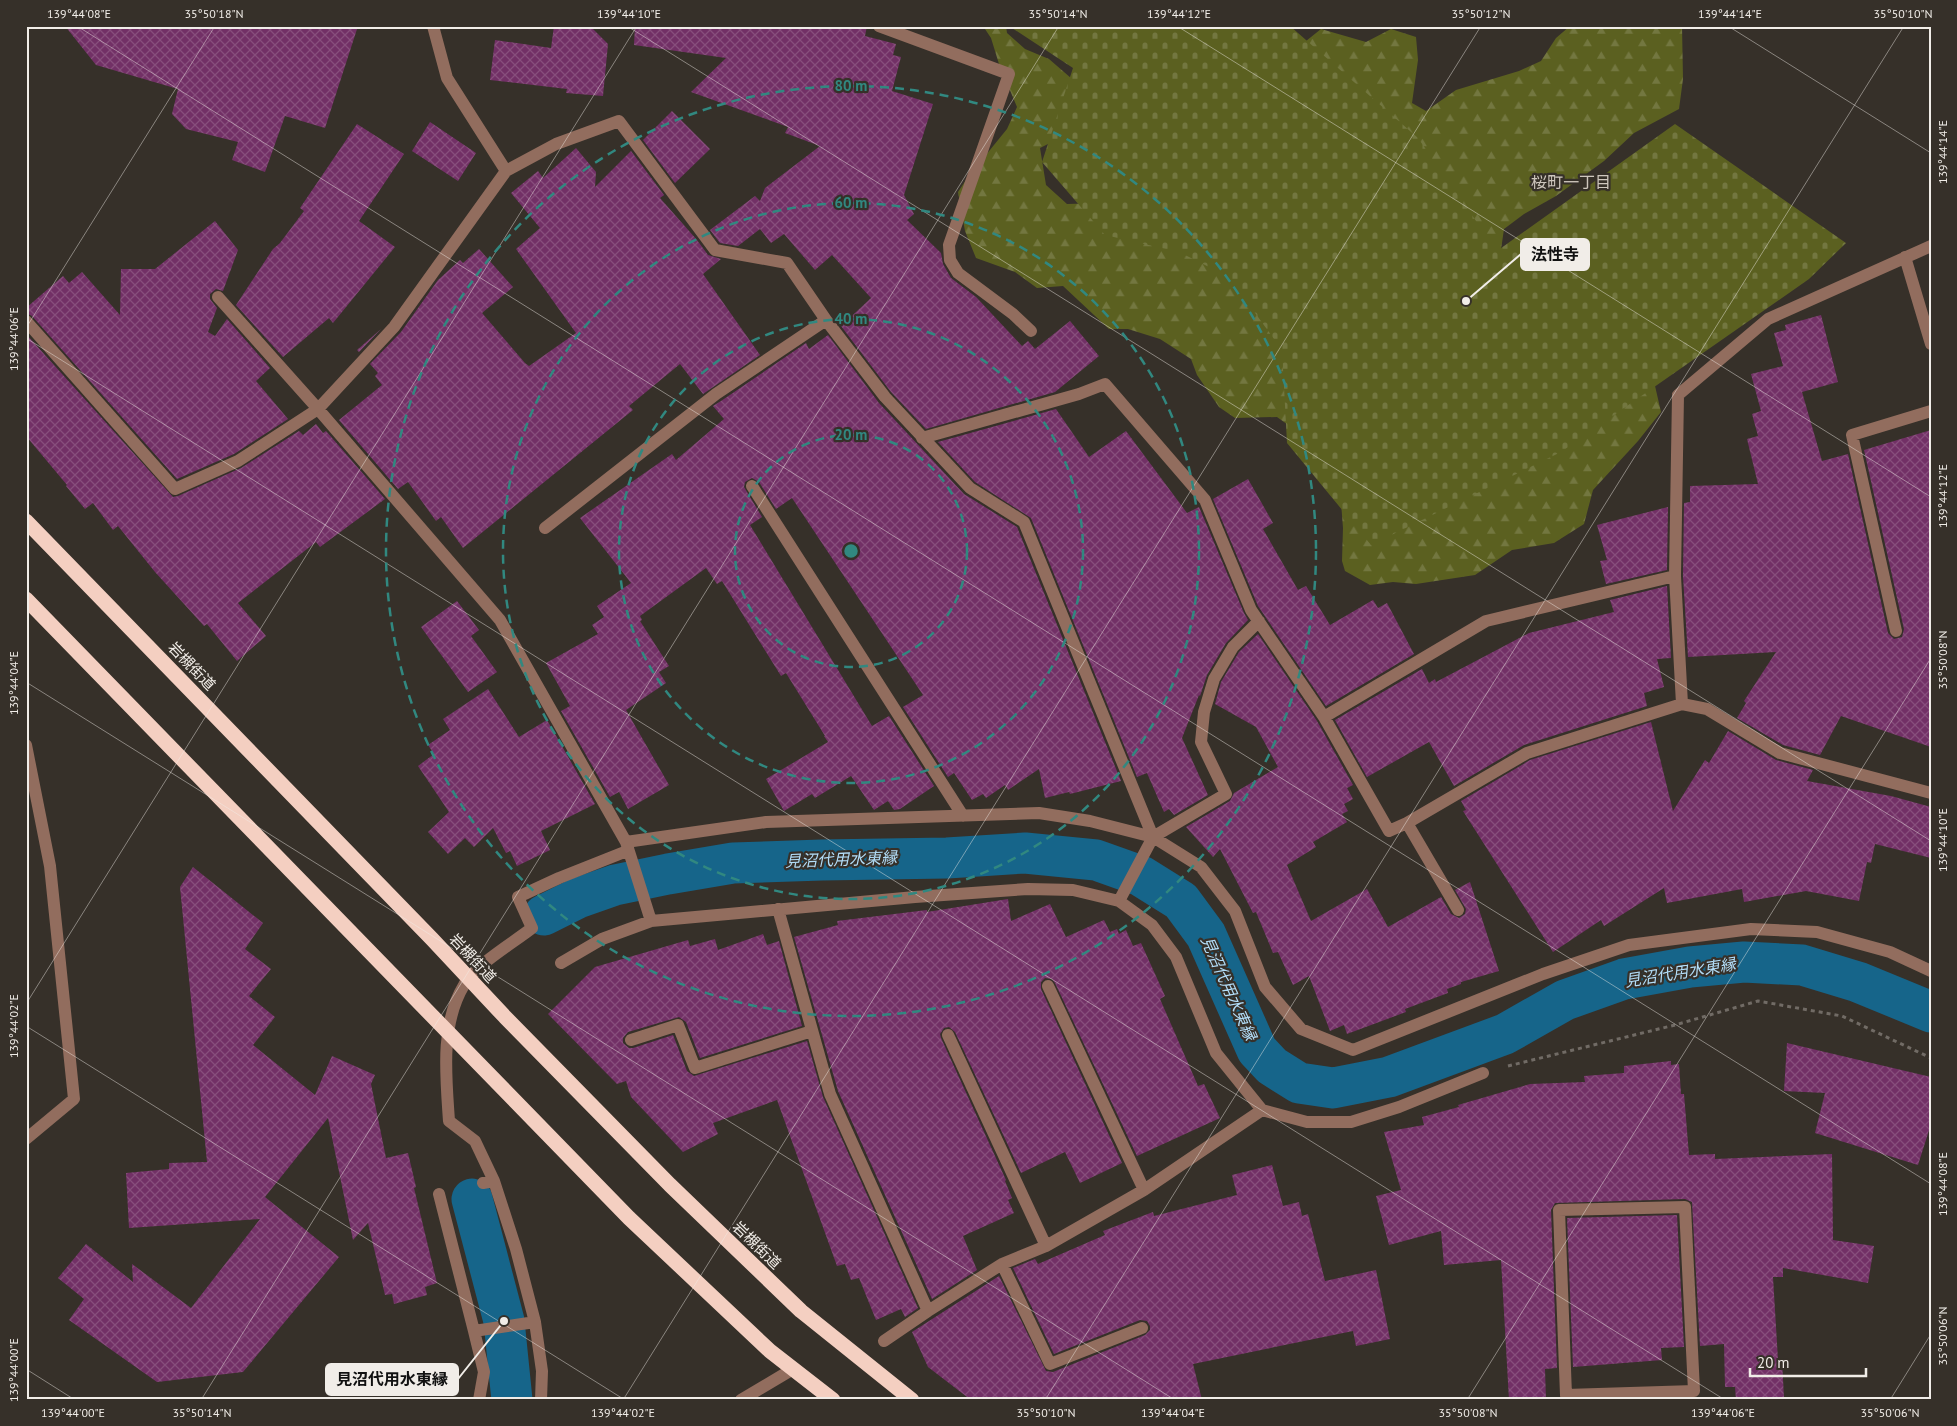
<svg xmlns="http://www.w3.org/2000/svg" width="1957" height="1426" font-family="'PT Sans','Noto Sans JP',sans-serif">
	<defs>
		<pattern id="forest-firs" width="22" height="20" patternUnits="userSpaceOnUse" patternTransform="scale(1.25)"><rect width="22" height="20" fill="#5b6020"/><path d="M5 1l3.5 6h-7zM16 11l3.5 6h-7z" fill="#737740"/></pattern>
		<pattern id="cemetery-stones" width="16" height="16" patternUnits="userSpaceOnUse" patternTransform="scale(1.25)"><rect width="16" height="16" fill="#5b6020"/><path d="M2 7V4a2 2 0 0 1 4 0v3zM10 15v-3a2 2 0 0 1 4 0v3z" fill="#737740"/></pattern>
		<pattern id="building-cross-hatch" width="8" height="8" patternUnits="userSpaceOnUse" patternTransform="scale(1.25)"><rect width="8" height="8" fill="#723066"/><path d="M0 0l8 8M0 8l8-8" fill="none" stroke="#874e7c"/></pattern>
	</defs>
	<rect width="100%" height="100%" fill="#363029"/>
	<!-- forest -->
	<path fill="url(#forest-firs)" d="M983 26H1006L1007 33 1025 49 1049 59 1079 85 1064 136 1040 148 1046 185 1067 204 1104 203 1321 29 1366 42 1391 29 1416 37 1418 60 1412 103 1426 111 1456 90 1519 71 1541 61 1556 38 1570 26H1682L1683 79 1679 109 1634 133 1604 161 1556 196 1524 214 1504 229 1497 277 1650 364 1661 412 1638 441 1593 490 1584 524 1554 543 1512 550 1475 575 1416 584 1393 582 1370 585 1345 571 1342 561 1343 528 1341 502 1305 437 1277 417 1235 418 1219 407 1197 375 1191 359 1160 339 1128 329H1109L1063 286 1037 288 1015 272 976 258 965 231 958 192 968 177 1007 129 1017 107 999 64 991 38Z"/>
	<!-- cemetery -->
	<path fill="url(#cemetery-stones)" d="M1009 26H1290L1418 138 1497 251 1675 124 1846 243 1809 279 1561 452 1371 545 1287 443 1282 350 1229 277 1179 252 1105 235 1042 162 1073 68Z"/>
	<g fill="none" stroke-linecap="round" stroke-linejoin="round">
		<!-- canal -->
		<path stroke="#16658a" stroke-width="41" d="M544 915 578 898 615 885 668 874 733 863 822 860 947 858 1025 853 1096 860 1141 876 1181 901 1206 935 1257 1050 1272 1066 1299 1083 1333 1088 1389 1077 1505 1034 1565 1000 1624 979 1690 967 1744 962 1802 965 1858 982 1931 1012
			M472 1199 504 1321 512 1400"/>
	</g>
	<!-- building -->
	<path fill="url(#building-cross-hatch)" d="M65 26H358L325 128 285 116 265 172 232 160 238 142 186 129 172 114 178 89 96 65Z
		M554 26H590L608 44 603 96 566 93 567 89 490 80 495 40 551 48Z
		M635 26H867L865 36 896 44 893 55 901 57 892 91 933 104 904 195 914 214 907 220 941 253 943 264 951 278 976 297 1022 346 1028 341 1035 349 1070 321 1099 356 1055 392 926 429 891 392 841 326 871 298 832 255 815 270 784 234 771 243 760 229 738 246 720 243 710 230 755 196 760 201 765 188 820 146 785 133 788 127 691 92 726 58 634 45Z
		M672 111 710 149 675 183 643 140Z
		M430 122 476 153 458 181 412 151Z
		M357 124 404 154 359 221 395 247 333 323 329 318 283 357 236 305 273 249 280 243 304 211 300 208Z
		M576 148 596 172 595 187 631 151 664 195 660 198 697 240 708 255 721 259 703 274 760 355 703 394 680 364 629 406 633 410 463 548 441 517 436 521 408 482 398 489 339 420 382 385 375 376 378 373 370 364 401 332 438 280 460 260 463 263 479 249 513 287 482 313 525 363 529 366 576 333 516 249 540 228 511 193 538 171 543 178Z
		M215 221 238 250 223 291 216 289 210 294V299L217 308 208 332 215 336 227 319 270 368 256 381 288 419 234 454 177 479 32 316 26 313V308L63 276 69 283 82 272 120 315 121 269H155Z
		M1821 315 1838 382 1802 392 1822 461 1848 454 1888 633 1894 639 1902 637 1904 629 1864 450 1931 430V747L1841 716 1820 755 1783 745 1737 718 1746 703 1744 701 1776 652 1688 657 1683 576 1684 503 1690 502V486L1758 484 1747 439 1758 436 1752 414 1761 411 1751 374 1783 366 1774 333 1786 330 1785 325Z
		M381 329 359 352 357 350Z
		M26 334 173 497 178 496 241 468 299 431 303 435 316 424 323 433 326 431 385 499 320 547 316 542 238 603 266 636 237 661 207 624 204 626 155 572 118 526 113 530 93 503 85 509 66 486 67 485 26 436Z
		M828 335 879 403 964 494 1017 527 1121 781 1070 794 1069 792 1045 798 1039 769 1008 790 1005 785 986 798 983 794 972 800 954 773 948 777 903 707 923 695 792 498 776 509 759 482 752 478 745 482 744 487 762 517 750 525 872 726 889 716 934 786 900 809 894 810 888 801 874 810 851 776 815 798 812 794 784 811 766 779 828 742 824 736H825L786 673 781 676 722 581 717 584 706 568 640 616 642 620 640 621 669 666 659 672 666 683 626 710 669 785 628 809 619 792 610 797 561 711 570 706 546 663 598 634 592 625 604 617 597 606 631 583 580 518 672 454 676 460 724 419 713 406 721 401 806 343 809 349Z
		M1056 409 1089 457 1126 431 1187 513 1199 507 1244 613 1248 620 1226 643 1207 675 1200 696 1199 695 1182 738 1208 795 1174 815 1169 809 1164 812 1147 773 1137 777 1031 518 975 482 938 442Z
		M1248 479 1273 523 1263 529 1298 590 1306 586 1330 625 1373 600 1378 608 1387 603 1414 654 1326 706 1258 606 1213 499Z
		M1668 507 1667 570 1606 584 1600 561 1607 560 1597 525Z
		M1667 586 1671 658 1657 659 1664 687 1644 693 1647 706 1524 745 1454 786 1429 742 1367 777 1335 720 1422 669 1429 683 1435 679 1436 682 1529 633 1614 612 1610 600Z
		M457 601 479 630 471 636 497 672 468 692 421 627Z
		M1258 634 1317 721 1353 785 1347 788 1353 799 1344 804 1348 811 1342 814 1347 822 1313 842 1316 847 1287 865 1311 921 1367 889 1388 927 1441 897 1451 914 1459 918 1465 914 1466 909 1455 890 1470 882 1499 971 1461 982V984L1447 989 1448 993 1405 1009 1406 1012 1347 1034 1344 1025 1330 1031 1309 976 1293 985 1278 952 1273 953 1256 912 1253 913 1220 849 1213 857 1186 827 1230 801 1234 793 1278 767 1256 727 1215 704 1221 682 1239 652Z
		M488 689 519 737 547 720 595 804 541 831 550 850 517 866 510 851 506 853 493 828 474 847 465 838 448 854 428 832 449 812 418 766 434 754 428 745 450 730 443 719Z
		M1651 722 1673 811 1705 760 1709 763 1728 731 1776 760 1813 770 1807 781 1891 796 1931 807V858L1875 844 1871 863 1867 862 1859 901 1806 891 1744 902 1742 889 1667 903 1664 888 1604 926 1601 920 1553 952 1463 811 1466 810 1461 801 1530 760Z
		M193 867 263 923 245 949 271 969 249 996 275 1017 253 1045 315 1095 332 1056 375 1075 371 1084 386 1158 408 1153 416 1187 414 1188 437 1283 425 1287 427 1295 394 1304 392 1294 385 1295 368 1223 353 1240 328 1118 265 1197 339 1257 243 1372 157 1382 69 1320 84 1299 58 1278 86 1244 133 1282 132 1264 191 1308 260 1219 129 1228 126 1173 169 1169V1163L207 1162 180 887Z
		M1008 899 1011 921 1050 904 1066 937 1104 920 1110 932 1117 929 1119 934 1126 930 1133 946 1141 943 1165 996 1160 999 1198 1086 1204 1084 1220 1118 1137 1156 1055 983 1052 979 1045 978 1041 982V989L1122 1163 1080 1183 1065 1152 1021 1173 955 1032 949 1027 944 1028 940 1034 941 1038 1006 1180 1005 1181 1012 1198 1008 1200 1014 1213 963 1236 977 1270 932 1299 838 1091 794 937 838 925 837 921 927 910V912Z
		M763 934 767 945 779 941 802 1026 700 1058 686 1022 679 1017 628 1032 623 1038V1043L629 1048H633L673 1035 687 1071 694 1076 807 1041 823 1097 918 1308 905 1317 901 1309 876 1320 859 1278 851 1280 845 1264 837 1266 777 1100 713 1123 718 1134 683 1152 631 1097 626 1081 617 1084 548 1014 595 967 688 940 690 946 715 939 718 950Z
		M1787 1043 1931 1077V1124L1918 1165 1815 1133 1825 1093 1784 1091Z
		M1671 1061V1065L1679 1064 1681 1094H1684L1689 1155 1715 1154V1159L1832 1154 1833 1240 1874 1246 1868 1283 1783 1268V1277H1773L1778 1360H1782L1784 1398 1736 1400 1735 1387H1725L1724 1344 1700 1346 1692 1202 1685 1199 1555 1203 1551 1210 1557 1368 1545 1369 1546 1400H1509L1501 1260 1444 1265 1441 1231 1389 1245 1376 1196 1401 1190 1384 1132 1424 1125 1422 1117 1459 1107 1458 1105 1530 1084 1585 1082 1584 1076 1624 1073V1066Z
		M1272 1165 1283 1206 1299 1202 1302 1216 1308 1214 1325 1281 1376 1270 1390 1339 1356 1346 1353 1331 1193 1364 1202 1400H971L928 1367 912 1332 999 1276 1046 1371 1053 1372 1145 1335 1150 1330V1326L1147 1321 1140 1320 1054 1354 1013 1268 1035 1259 1038 1264 1105 1235 1103 1231 1153 1212 1154 1216 1237 1195 1232 1175Z
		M1677 1215 1684 1347 1661 1348 1662 1360 1573 1367 1567 1218Z"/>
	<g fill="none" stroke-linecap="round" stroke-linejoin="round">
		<!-- path -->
		<path stroke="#716b65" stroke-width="3" stroke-dasharray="4 4" stroke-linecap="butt" d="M1508 1066 1675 1025 1758 1001 1842 1016 1931 1058"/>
		<!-- minor -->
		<path stroke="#926d5e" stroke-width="12" d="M433 26 447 78 506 171
			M879 26 1009 74 949 245 950 260 958 273 1013 314 1031 331
			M1905 257 1931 344
			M218 297 318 409 500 620 626 842 651 921
			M26 321 175 489 238 461 318 409 394 327 506 171 556 144 619 121 715 250 787 263 826 320 885 397 970 488 1024 522 1153 837 1119 901
			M922 438 1079 394 1105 384 1205 500 1251 610 1324 717
			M752 486 963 816
			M545 528 716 394 826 320
			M1675 576 1682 704 1707 709 1780 753 1931 793
			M1896 631 1852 435 1931 411
			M1682 704 1527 753 1407 823 1389 831 1324 717 1486 621 1675 576 1678 395 1768 319 1931 246
			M26 745 50 866 74 1099 26 1139
			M1407 823 1458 910
			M1153 837 1226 794 1201 742 1204 712 1214 679 1233 647 1259 621
			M626 842 766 822 1039 813 1090 821 1153 837 1201 867 1235 911 1265 987 1301 1029 1353 1050 1543 974 1629 945 1751 929 1817 932 1890 952 1931 971
			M778 909 830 1094 928 1311
			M561 963 602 939 651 921 915 897 1028 889 1073 890 1119 901 1152 925 1176 957 1216 1053 1262 1110 1307 1122H1351L1399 1107 1483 1073
			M1048 986 1144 1190
			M948 1035 1046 1246
			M631 1040 678 1025 695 1068 812 1031
			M494 1181 475 1141 449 1121C446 1076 440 1025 464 985 475 965 513 943 532 928L518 897 559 878 627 851
			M483 1183 494 1181 516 1249 535 1322
			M439 1194 474 1331 535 1322 542 1371 541 1400
			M1002 1264 1050 1364 1142 1328
			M474 1331 484 1372 479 1400
			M884 1341 928 1311 1002 1264 1046 1246 1144 1190 1262 1110
			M1566 1395 1694 1391 1685 1207 1559 1210 1566 1395 1567 1400
			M741 1400 793 1369"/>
		<!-- highway -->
		<path stroke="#f4cfc1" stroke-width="15" d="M26 521 432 939 505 1017 670 1185 801 1311 912 1400
			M26 599 629 1218 770 1351 833 1400"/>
	</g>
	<!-- ticks -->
	<path fill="none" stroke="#f1ede8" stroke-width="1" stroke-opacity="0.45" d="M77 26 1931 1184M627 26 1931 841M1177 26 1931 497M1728 26 1931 153M26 328 215 26M26 338 1725 1400M26 682 1175 1400M26 1004 637 26M26 1026 625 1400M26 1369 75 1400M201 1400 1059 26M623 1400 1481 26M1045 1400 1904 26M1467 1400 1931 658M1890 1400 1931 1334"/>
	<!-- distance rings -->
	<g fill="none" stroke="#318880" stroke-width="2.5" stroke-dasharray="9 6">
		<circle cx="851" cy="551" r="116"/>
		<circle cx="851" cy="551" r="232"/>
		<circle cx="851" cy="551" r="348"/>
		<circle cx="851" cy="551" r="465"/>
	</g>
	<g text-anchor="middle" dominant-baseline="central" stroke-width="4.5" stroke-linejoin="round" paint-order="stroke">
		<!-- street labels -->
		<g font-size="15" fill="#f1ede8" stroke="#363029">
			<text transform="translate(192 666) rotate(46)">岩槻街道</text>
			<text transform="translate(473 958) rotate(47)">岩槻街道</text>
			<text transform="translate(757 1245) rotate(44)">岩槻街道</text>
		</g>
		<!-- neighbourhood labels -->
		<g font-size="16" fill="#cec6bd" stroke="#363029">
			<text x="1571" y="182">桜町一丁目</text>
		</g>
		<!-- water labels -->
		<g font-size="16" font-style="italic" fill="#b2ddf8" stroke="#363029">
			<text transform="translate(841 859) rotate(-2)">見沼代用水東縁</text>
			<text transform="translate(1680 972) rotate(-9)">見沼代用水東縁</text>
			<text transform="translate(1229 988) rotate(66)">見沼代用水東縁</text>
		</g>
	</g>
	<circle cx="851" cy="551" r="8" fill="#318880" stroke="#363029" stroke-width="2.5"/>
	<g font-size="15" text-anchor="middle" font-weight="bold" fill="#318880" stroke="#363029" stroke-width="4.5" stroke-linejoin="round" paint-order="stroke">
		<text x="851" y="91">80 m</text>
		<text x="851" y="208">60 m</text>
		<text x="851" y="324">40 m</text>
		<text x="851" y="440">20 m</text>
	</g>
	<!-- callouts -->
	<path fill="none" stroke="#f1ede8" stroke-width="2" d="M1466 301L1521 254M504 1321L458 1379"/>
	<g fill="#f1ede8" stroke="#363029" stroke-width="2">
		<circle cx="1466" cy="301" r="5"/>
		<circle cx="504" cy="1321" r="5"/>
	</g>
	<g fill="#f1ede8" stroke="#f1ede8" stroke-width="2">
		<rect x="1521" y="239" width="68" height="31" rx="5"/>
		<rect x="326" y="1364" width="132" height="31" rx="5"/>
	</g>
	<g font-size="16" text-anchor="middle" font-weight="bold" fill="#111">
		<text x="1555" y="260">法性寺</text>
		<text x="392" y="1385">見沼代用水東縁</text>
	</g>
	<!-- border -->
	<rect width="1957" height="1426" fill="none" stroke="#363029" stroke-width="55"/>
	<!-- scale -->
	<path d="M1750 1368v8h116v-8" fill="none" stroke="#f1ede8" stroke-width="2.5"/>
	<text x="1757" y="1368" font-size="15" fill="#f1ede8" stroke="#363029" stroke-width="4" paint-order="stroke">20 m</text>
	<rect x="28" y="28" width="1902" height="1370" fill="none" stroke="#f1ede8" stroke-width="2"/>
	<g font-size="12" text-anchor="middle" fill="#f1ede8">
		<text x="79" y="18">139°44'08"E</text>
		<text x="214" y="18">35°50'18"N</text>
		<text x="629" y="18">139°44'10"E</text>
		<text x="1058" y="18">35°50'14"N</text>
		<text x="1179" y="18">139°44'12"E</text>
		<text x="1481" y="18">35°50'12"N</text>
		<text x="1730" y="18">139°44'14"E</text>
		<text x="1903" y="18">35°50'10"N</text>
		<text transform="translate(1943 152) rotate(-90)" y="4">139°44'14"E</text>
		<text transform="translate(14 339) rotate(-90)" y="4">139°44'06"E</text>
		<text transform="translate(1943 496) rotate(-90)" y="4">139°44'12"E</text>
		<text transform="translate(1943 660) rotate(-90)" y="4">35°50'08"N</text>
		<text transform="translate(14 683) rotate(-90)" y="4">139°44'04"E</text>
		<text transform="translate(1943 840) rotate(-90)" y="4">139°44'10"E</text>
		<text transform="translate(14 1026) rotate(-90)" y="4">139°44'02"E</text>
		<text transform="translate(1943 1184) rotate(-90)" y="4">139°44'08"E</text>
		<text transform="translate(1943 1336) rotate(-90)" y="4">35°50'06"N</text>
		<text transform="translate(14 1370) rotate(-90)" y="4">139°44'00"E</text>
		<text x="73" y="1417">139°44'00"E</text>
		<text x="202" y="1417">35°50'14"N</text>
		<text x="623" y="1417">139°44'02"E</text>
		<text x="1046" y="1417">35°50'10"N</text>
		<text x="1173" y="1417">139°44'04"E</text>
		<text x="1468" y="1417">35°50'08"N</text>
		<text x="1723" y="1417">139°44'06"E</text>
		<text x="1890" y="1417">35°50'06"N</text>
	</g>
</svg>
